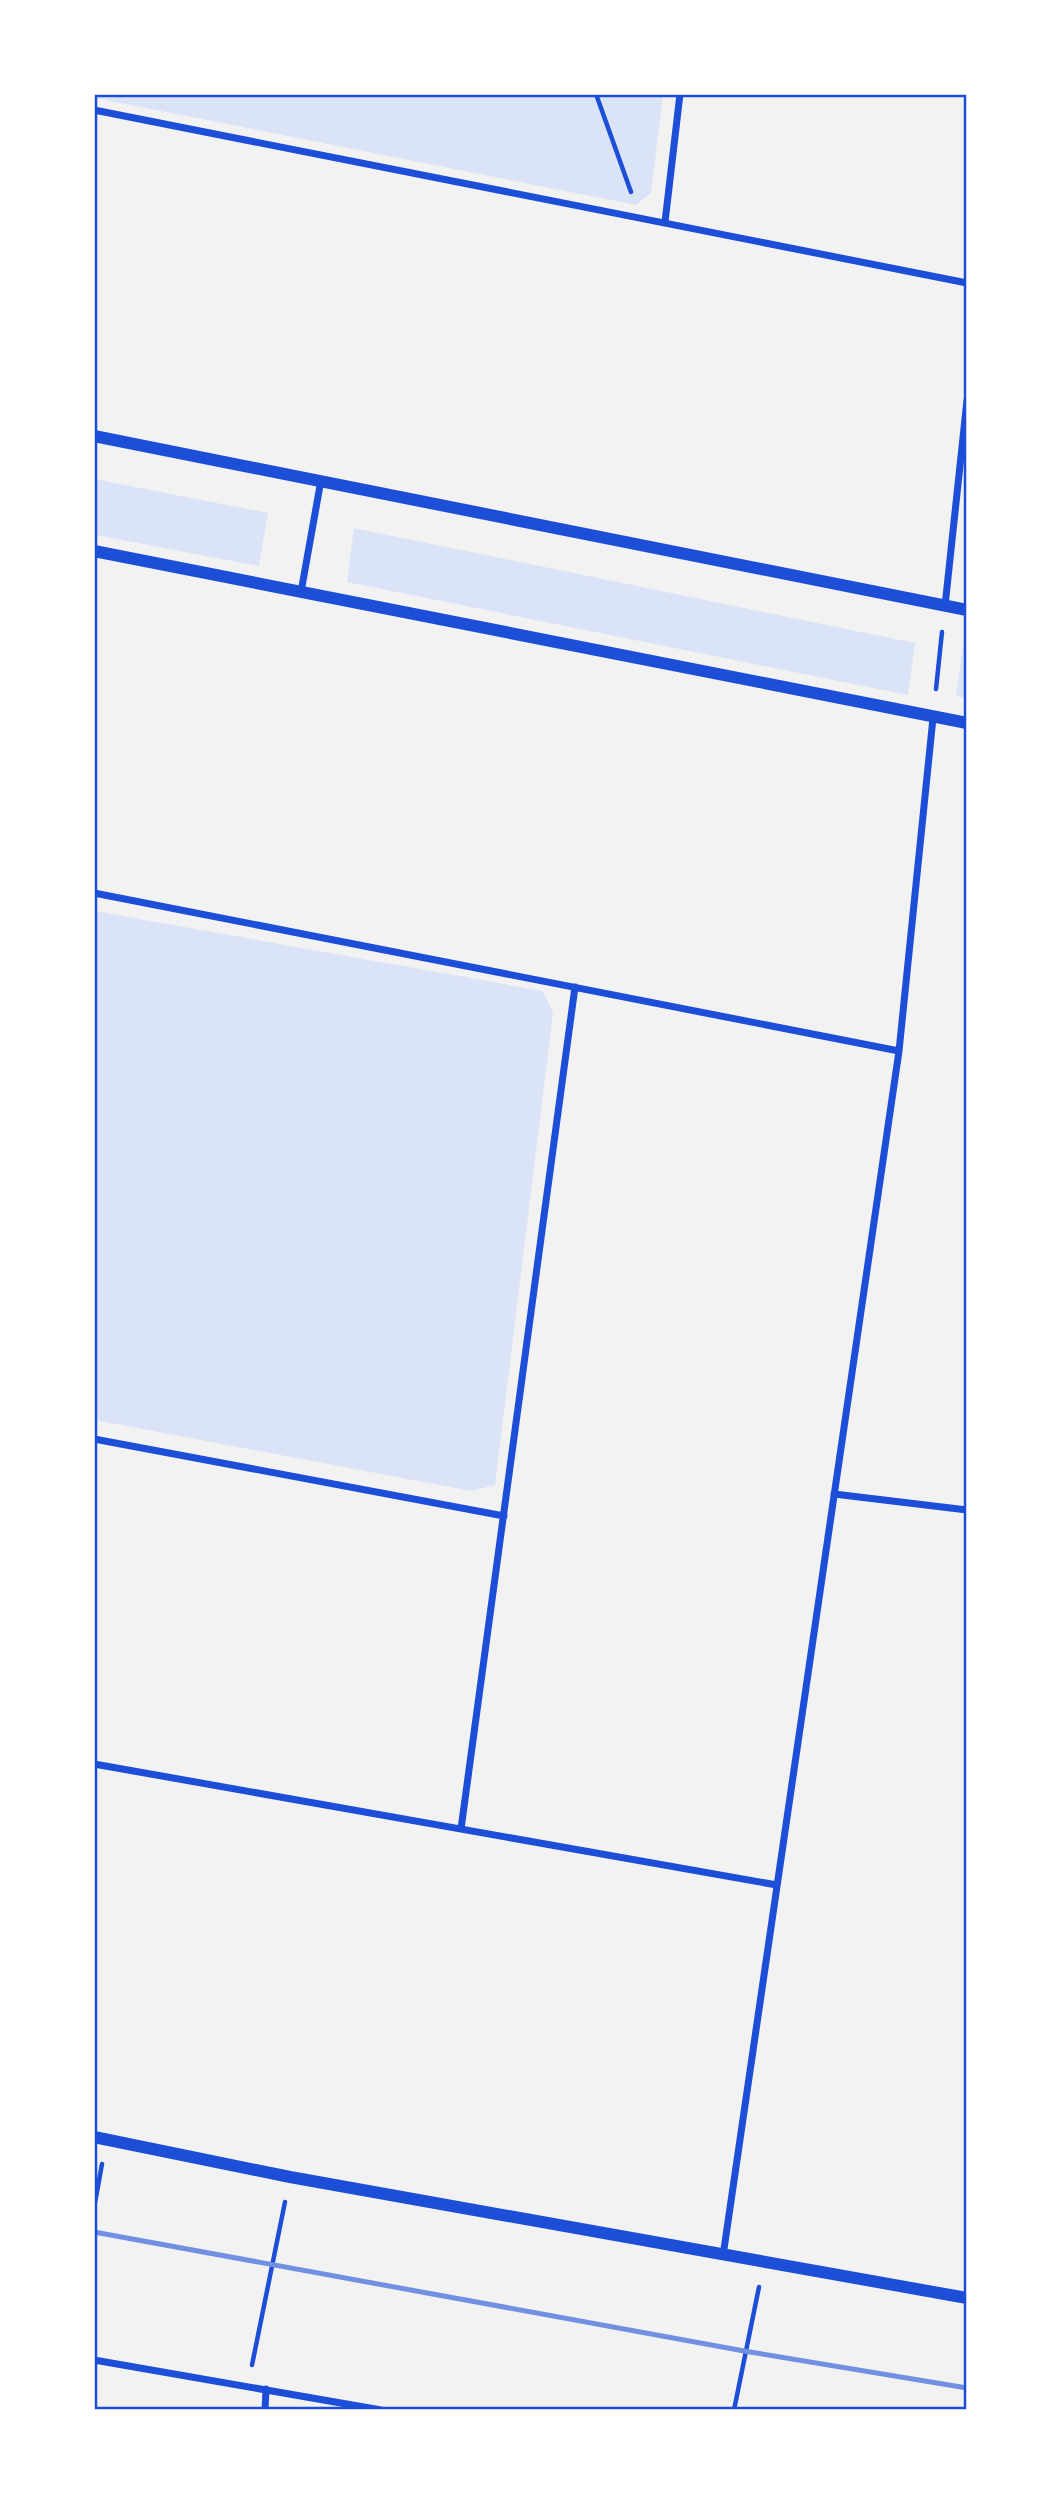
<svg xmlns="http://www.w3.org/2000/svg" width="1061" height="2504" font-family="Arial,sans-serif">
	<rect width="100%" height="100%" fill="#f2f2f2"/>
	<!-- green -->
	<path fill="#dbe4f7" d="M94 95H663L651 193 636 205 95 98Z
		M94 479 268 513 259 566 95 535Z
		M354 528 915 643 908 695 347 582Z
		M963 646 966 647V698L956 696Z
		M95 911 543 991 553 1013 495 1485 471 1491 95 1420Z"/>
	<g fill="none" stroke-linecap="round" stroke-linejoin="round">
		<!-- path -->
		<path stroke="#1d4ed8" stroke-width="4.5" d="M596 94 631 192
			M936 689 942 632
			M94 2208 102 2164
			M252 2365 285 2202
			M734 2410 759 2287"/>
		<!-- minor -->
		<path stroke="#1d4ed8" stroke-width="7" d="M94 110 967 283
			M665 222 680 94
			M301 592 321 480
			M945 606 967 400
			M94 893 899 1051
			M94 1439 504 1516
			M834 1494 967 1510
			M94 1764 777 1885
			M461 1829 575 987
			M723 2256 899 1051 933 718
			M94 2360 381 2410
			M265 2410 266 2389"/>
		<!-- tertiary -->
		<path stroke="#1d4ed8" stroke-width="12" d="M94 436 967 610
			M94 551 967 723
			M94 2137 290 2177 967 2298"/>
		<!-- rail -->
		<path stroke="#7290e2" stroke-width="5" d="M94 2232 744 2351 967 2388"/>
	</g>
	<!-- border -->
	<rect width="1061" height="2504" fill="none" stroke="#ffffff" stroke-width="192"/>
	<rect x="96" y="96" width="869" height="2312" fill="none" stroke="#1d4ed8" stroke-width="2.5"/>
</svg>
